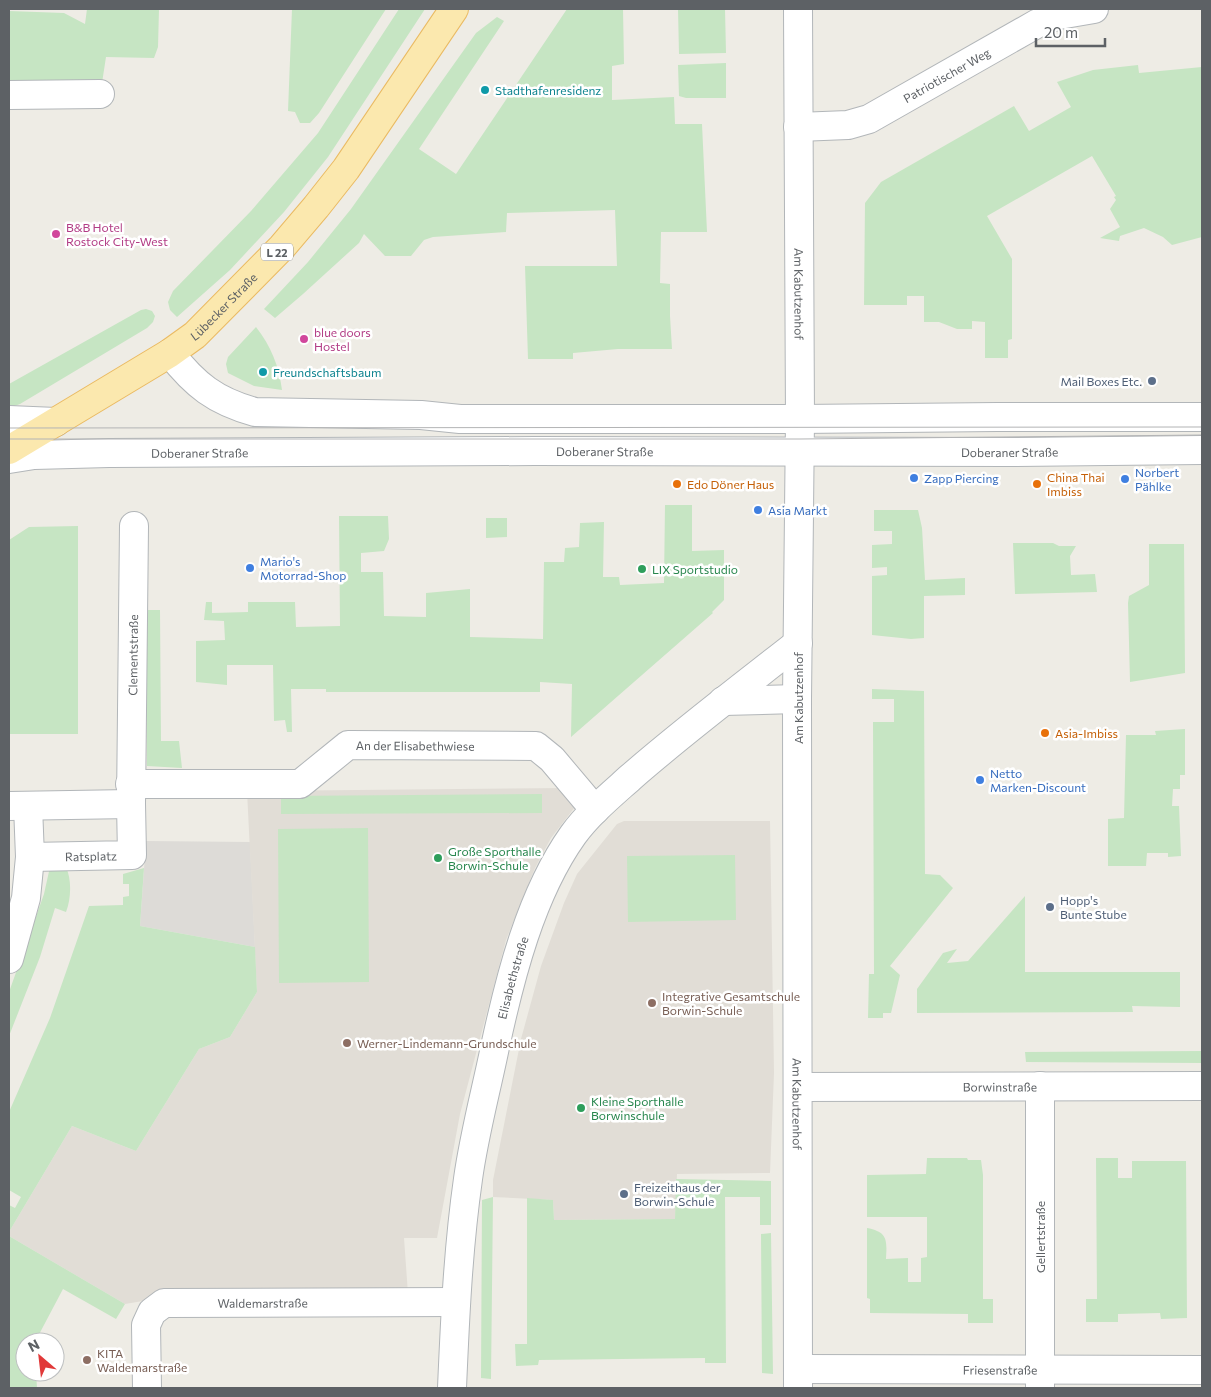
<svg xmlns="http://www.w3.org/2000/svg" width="1211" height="1397" font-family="Commissioner,sans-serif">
	<rect width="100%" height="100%" fill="#eeece5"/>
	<!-- industrial -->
	<path fill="#dddbd7" d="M146 841 250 842 255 947 140 926Z"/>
	<!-- education -->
	<path fill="#e1ddd6" d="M566 788 575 807 551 838 535 868 506 940 460 1114 437 1238H404L408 1294 167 1297 125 1304 9 1236V1232L72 1126 136 1151 199 1049 230 1037 257 992 247 791Z
		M624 821H770L774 1073 770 1173 677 1174 675 1219 554 1220 553 1200 493 1197V1180L521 1039 541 966 564 903 577 874 617 824Z"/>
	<!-- green -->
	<path fill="#c6e5c3" d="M87 9H159L158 47 154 58 106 57 102 83 9 87V11L64 13 85 24Z
		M292 9H386L319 113 310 123H300L295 112 288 111Z
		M399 9H425L328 157 284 212 230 270 177 317 170 310 168 302 173 291 251 211 318 133Z
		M567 9H623L624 64 612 66V100L674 97 675 124H702L707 232H661L660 283 670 284V316L672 349H618L573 353V359H528L525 266H617L615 210 507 213 506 232 433 237 424 240 411 256H385L364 234 359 243 303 294 275 318 264 309 308 262 351 209 476 33 497 17 504 21 419 149 456 174Z
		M678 9H725L726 53 679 54Z
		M726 63V98H686L679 96 678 65Z
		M1138 65 1139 73 1202 67V237L1172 245 1163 237 1144 228 1120 236 1119 241 1100 238 1120 227 1110 209 1116 200 1114 197 1116 196 1092 156 987 216 1012 259V339L1008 340V358H985V322L972 321V329H957L939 322H924V296H907V305H864L865 203 881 182 1014 106 1029 131 1071 107 1057 82 1093 70Z
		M146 309 152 311 155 316 153 322 147 328 20 404 9 408V384L141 310Z
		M256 327C271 346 279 366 282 390L254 386 228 373 226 364 228 357Z
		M665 505H692V551L724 550V600L712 612 713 613 571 737 572 684 540 682V692H326V689H291L292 732H287L285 720 274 721 273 665H227V685L196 682V641L225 640 224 621 204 620 206 602H212V613L248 612V602H295L296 627 340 626 339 516H388L389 539 384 551 361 553V572H383L384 616 426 617V593L470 589V637L543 639 544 562H564L565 548 579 547 580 523 604 522 603 577H619L620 585 664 583Z
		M874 510H918L922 528 925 580 965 578V595L924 596V638L911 639 872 635V576L887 575V567L872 568V545L892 544V531H874Z
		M486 518H507V537L486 538Z
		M78 526V734H9V540L29 527Z
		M1013 543H1053L1059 546H1076L1070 556 1071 575 1095 574 1097 592 1015 594Z
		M1149 544H1184L1185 673 1130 682 1128 603 1129 596 1149 585Z
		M146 610H160L161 741H179L182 768 147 766Z
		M872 689 924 691 925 874 940 875 953 888 890 966 900 975 891 1013H883V1018H868L869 974H874L873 722H894V699H872Z
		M1185 729V775H1180V789H1173L1172 806H1179L1181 856 1168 857V853H1147L1146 866H1108V819L1124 818 1126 735H1156L1155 731Z
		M542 794V813L281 814V796Z
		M368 828 369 982 279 983 278 829Z
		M735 855 736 920 628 922 627 856Z
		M50 867H66C72 880 71 899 66 912L55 908 40 957 9 1036V992L44 894Z
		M144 868 140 926 255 947 257 992 230 1037 199 1049 136 1151 72 1126 9 1232V1205L15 1208 21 1197 9 1190V1112L50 1018 89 906 123 905V897L129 896V884H123V874Z
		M1025 896V972H1180V1007L1132 1006 1133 1012 917 1013V989L943 953 957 949 947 963 968 961Z
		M1202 1051V1063L1026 1062 1025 1052Z
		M927 1158H967L968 1160H981L983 1175V1299H993V1323H968V1314L870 1313V1299L867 1298V1228C888 1232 887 1240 886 1259L908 1258V1282H921V1258L927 1257V1217H867V1175L926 1174Z
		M1096 1158H1118V1178H1132V1161H1186L1187 1318 1161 1319 1160 1313 1118 1314V1322H1086V1299H1097Z
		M676 1179 771 1181V1225H760V1197H725L726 1363H705V1358L539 1360 538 1365 516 1366 515 1344H527V1198L553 1200 554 1220 675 1219Z
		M493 1197 491 1379 481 1378 482 1200Z
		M771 1233 773 1374 762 1373 761 1234Z
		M9 1236 125 1304 116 1319 63 1289 35 1342H25V1372H36L37 1388H9Z"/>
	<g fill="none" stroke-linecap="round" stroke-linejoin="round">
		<defs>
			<g id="minor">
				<path id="s1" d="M798 9 800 419 797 699 798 1388"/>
				<path d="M9 95 100 94"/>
				<path id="s2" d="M798 127 848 125 869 119 1038 23 1059 15 1094 9"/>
				<path d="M723 701 797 699"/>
				<path id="s3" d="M130 784H300L348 745 536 746 552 759 595 810"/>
				<path id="s4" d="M9 806 131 804 134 526"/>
				<path id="s5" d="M30 857 132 855 131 804"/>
				<path d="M9 959 26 898 30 857 28 806"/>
				<path d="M1040 1086V1387"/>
				<path id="s6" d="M798 1087 1202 1086"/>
				<path id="s7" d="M798 1369 1202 1370"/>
				<path id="s8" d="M147 1388 146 1325 152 1312 164 1303 456 1302"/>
				<path id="s9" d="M452 1388C455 1318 458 1249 468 1179 474 1135 486 1091 495 1047 510 977 531 894 573 835 589 813 611 795 631 777 685 730 742 687 798 643"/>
			</g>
			<g id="tertiary">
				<path d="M170 353C195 385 215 401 255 412L421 415 460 419H800L997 417H1202"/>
				<path d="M9 420 56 422"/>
				<path id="s10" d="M9 459 34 455 109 453 535 451 1011 452 1202 450"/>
			</g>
			<g id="primary">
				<path id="s11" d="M9 450 170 353 195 335 282 247 316 207 346 169 454 9"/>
			</g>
		</defs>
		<!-- minor casing -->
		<use href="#minor" stroke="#b2b6b9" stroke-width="30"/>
		<!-- tertiary casing -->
		<use href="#tertiary" stroke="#b2b6b9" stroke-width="30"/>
		<!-- primary casing -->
		<use href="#primary" stroke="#eaba62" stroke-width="30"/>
		<!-- minor -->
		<use href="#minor" stroke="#fff" stroke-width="28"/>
		<!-- tertiary -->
		<use href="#tertiary" stroke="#fff" stroke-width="28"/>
		<!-- primary -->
		<use href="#primary" stroke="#fbe8ae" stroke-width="28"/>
		<!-- tram -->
		<path stroke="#b3b4b5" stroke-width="1" d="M9 428 1202 427
			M9 439H800L1202 435"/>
	</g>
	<!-- markers -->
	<g fill="#0f9aa8" stroke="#fff" stroke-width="2">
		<circle cx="485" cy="90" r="5"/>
		<circle cx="263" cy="372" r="5"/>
	</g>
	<g fill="#d1479c" stroke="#fff" stroke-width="2">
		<circle cx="56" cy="234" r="5"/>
		<circle cx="304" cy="339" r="5"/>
	</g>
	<g fill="#5c6f8a" stroke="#fff" stroke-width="2">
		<circle cx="1152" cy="381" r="5"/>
		<circle cx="1050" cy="907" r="5"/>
		<circle cx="624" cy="1194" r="5"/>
	</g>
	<g fill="#3f7fe0" stroke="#fff" stroke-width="2">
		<circle cx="914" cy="478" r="5"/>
		<circle cx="1125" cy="479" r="5"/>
		<circle cx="758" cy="510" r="5"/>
		<circle cx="250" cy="568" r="5"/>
		<circle cx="980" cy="780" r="5"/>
	</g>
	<g fill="#e8710a" stroke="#fff" stroke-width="2">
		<circle cx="677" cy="484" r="5"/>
		<circle cx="1037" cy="484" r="5"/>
		<circle cx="1045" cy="733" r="5"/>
	</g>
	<g fill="#2e9e5b" stroke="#fff" stroke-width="2">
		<circle cx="642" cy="569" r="5"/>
		<circle cx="438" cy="858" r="5"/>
		<circle cx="581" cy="1108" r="5"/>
	</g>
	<g fill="#8d6e63" stroke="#fff" stroke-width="2">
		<circle cx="652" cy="1003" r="5"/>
		<circle cx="347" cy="1043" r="5"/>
		<circle cx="87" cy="1360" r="5"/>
	</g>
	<g text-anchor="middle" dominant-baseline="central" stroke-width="5" stroke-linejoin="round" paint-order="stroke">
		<!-- shield labels -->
		<rect fill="#fff" stroke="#8e9093" stroke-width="1" x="261" y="243.5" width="32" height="17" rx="4"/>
		<g font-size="11" font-weight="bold" fill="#5d6165">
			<text x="277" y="252">L 22</text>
		</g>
		<!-- street labels -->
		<g font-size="12" fill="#5d6165" stroke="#fff">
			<text stroke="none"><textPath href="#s2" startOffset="161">Patriotischer Weg</textPath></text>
			<text stroke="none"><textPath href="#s1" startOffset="285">Am Kabutzenhof</textPath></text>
			<text stroke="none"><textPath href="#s11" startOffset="259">Lübecker Straße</textPath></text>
			<text stroke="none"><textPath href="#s10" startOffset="596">Doberaner Straße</textPath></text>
			<text stroke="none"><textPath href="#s10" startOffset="1001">Doberaner Straße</textPath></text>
			<text stroke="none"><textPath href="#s10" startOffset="191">Doberaner Straße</textPath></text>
			<text stroke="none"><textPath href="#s4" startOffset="271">Clementstraße</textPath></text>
			<text transform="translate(798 698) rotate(-90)">Am Kabutzenhof</text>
			<text stroke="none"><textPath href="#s3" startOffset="299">An der Elisabethwiese</textPath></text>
			<text stroke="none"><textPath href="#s5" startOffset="61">Ratsplatz</textPath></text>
			<text stroke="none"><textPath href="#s9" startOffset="416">Elisabethstraße</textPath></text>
			<text stroke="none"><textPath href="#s6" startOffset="202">Borwinstraße</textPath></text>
			<text stroke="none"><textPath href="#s1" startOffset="1095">Am Kabutzenhof</textPath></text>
			<text transform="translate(1040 1237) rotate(-90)">Gellertstraße</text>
			<text stroke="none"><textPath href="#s8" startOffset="191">Waldemarstraße</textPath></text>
			<text stroke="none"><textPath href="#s7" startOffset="202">Friesenstraße</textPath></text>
		</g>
		<!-- culture labels -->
		<g font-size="12" fill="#0d838f" stroke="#fff" text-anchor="start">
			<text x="495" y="90">Stadthafenresidenz</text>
			<text x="273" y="372">Freundschaftsbaum</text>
		</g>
		<!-- hotel labels -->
		<g font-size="12" fill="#b23c85" stroke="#fff" text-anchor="start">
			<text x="66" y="227">B&amp;B Hotel<tspan x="66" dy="14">Rostock City-West</tspan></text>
			<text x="314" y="332">blue doors<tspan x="314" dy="14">Hostel</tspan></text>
		</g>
		<!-- service labels -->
		<g font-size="12" fill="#4e5e75" stroke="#fff" text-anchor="start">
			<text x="1142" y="381" text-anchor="end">Mail Boxes Etc.</text>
			<text x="1060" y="900">Hopp's<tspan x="1060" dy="14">Bunte Stube</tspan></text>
			<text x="634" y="1187">Freizeithaus der<tspan x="634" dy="14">Borwin-Schule</tspan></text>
		</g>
		<!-- shop labels -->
		<g font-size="12" fill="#366cbe" stroke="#fff" text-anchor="start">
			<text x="1135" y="472">Norbert<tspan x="1135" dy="14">Pählke</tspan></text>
			<text x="924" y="478">Zapp Piercing</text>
			<text x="768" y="510">Asia Markt</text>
			<text x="260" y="561">Mario's<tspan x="260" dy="14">Motorrad-Shop</tspan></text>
			<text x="990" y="773">Netto<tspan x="990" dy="14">Marken-Discount</tspan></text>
		</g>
		<!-- food labels -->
		<g font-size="12" fill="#c56008" stroke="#fff" text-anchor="start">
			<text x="1047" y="477">China Thai<tspan x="1047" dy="14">Imbiss</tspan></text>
			<text x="687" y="484">Edo Döner Haus</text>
			<text x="1055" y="733">Asia-Imbiss</text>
		</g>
		<!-- leisure labels -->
		<g font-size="12" fill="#27864d" stroke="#fff" text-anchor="start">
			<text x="652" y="569">LIX Sportstudio</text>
			<text x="448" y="851">Große Sporthalle<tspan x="448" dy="14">Borwin-Schule</tspan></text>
			<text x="591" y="1101">Kleine Sporthalle<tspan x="591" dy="14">Borwinschule</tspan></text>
		</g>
		<!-- education labels -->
		<g font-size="12" fill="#785e54" stroke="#fff" text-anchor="start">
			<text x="662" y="996">Integrative Gesamtschule<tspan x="662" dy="14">Borwin-Schule</tspan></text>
			<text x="357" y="1043">Werner-Lindemann-Grundschule</text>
			<text x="97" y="1353">KITA<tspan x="97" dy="14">Waldemarstraße</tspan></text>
		</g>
	</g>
	<!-- border -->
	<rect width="1211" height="1397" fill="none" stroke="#5d6165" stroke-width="20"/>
	<!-- north arrow -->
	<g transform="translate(40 1357) rotate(332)"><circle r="24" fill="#ffffff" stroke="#bec0c1"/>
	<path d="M0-4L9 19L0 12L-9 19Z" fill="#e13939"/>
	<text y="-8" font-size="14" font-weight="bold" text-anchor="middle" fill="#5d6165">N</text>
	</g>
	<!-- scale -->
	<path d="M1036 38v8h69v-8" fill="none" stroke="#5d6165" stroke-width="2.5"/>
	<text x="1044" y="38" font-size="15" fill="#5d6165" stroke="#ffffff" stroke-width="4" paint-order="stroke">20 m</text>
</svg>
